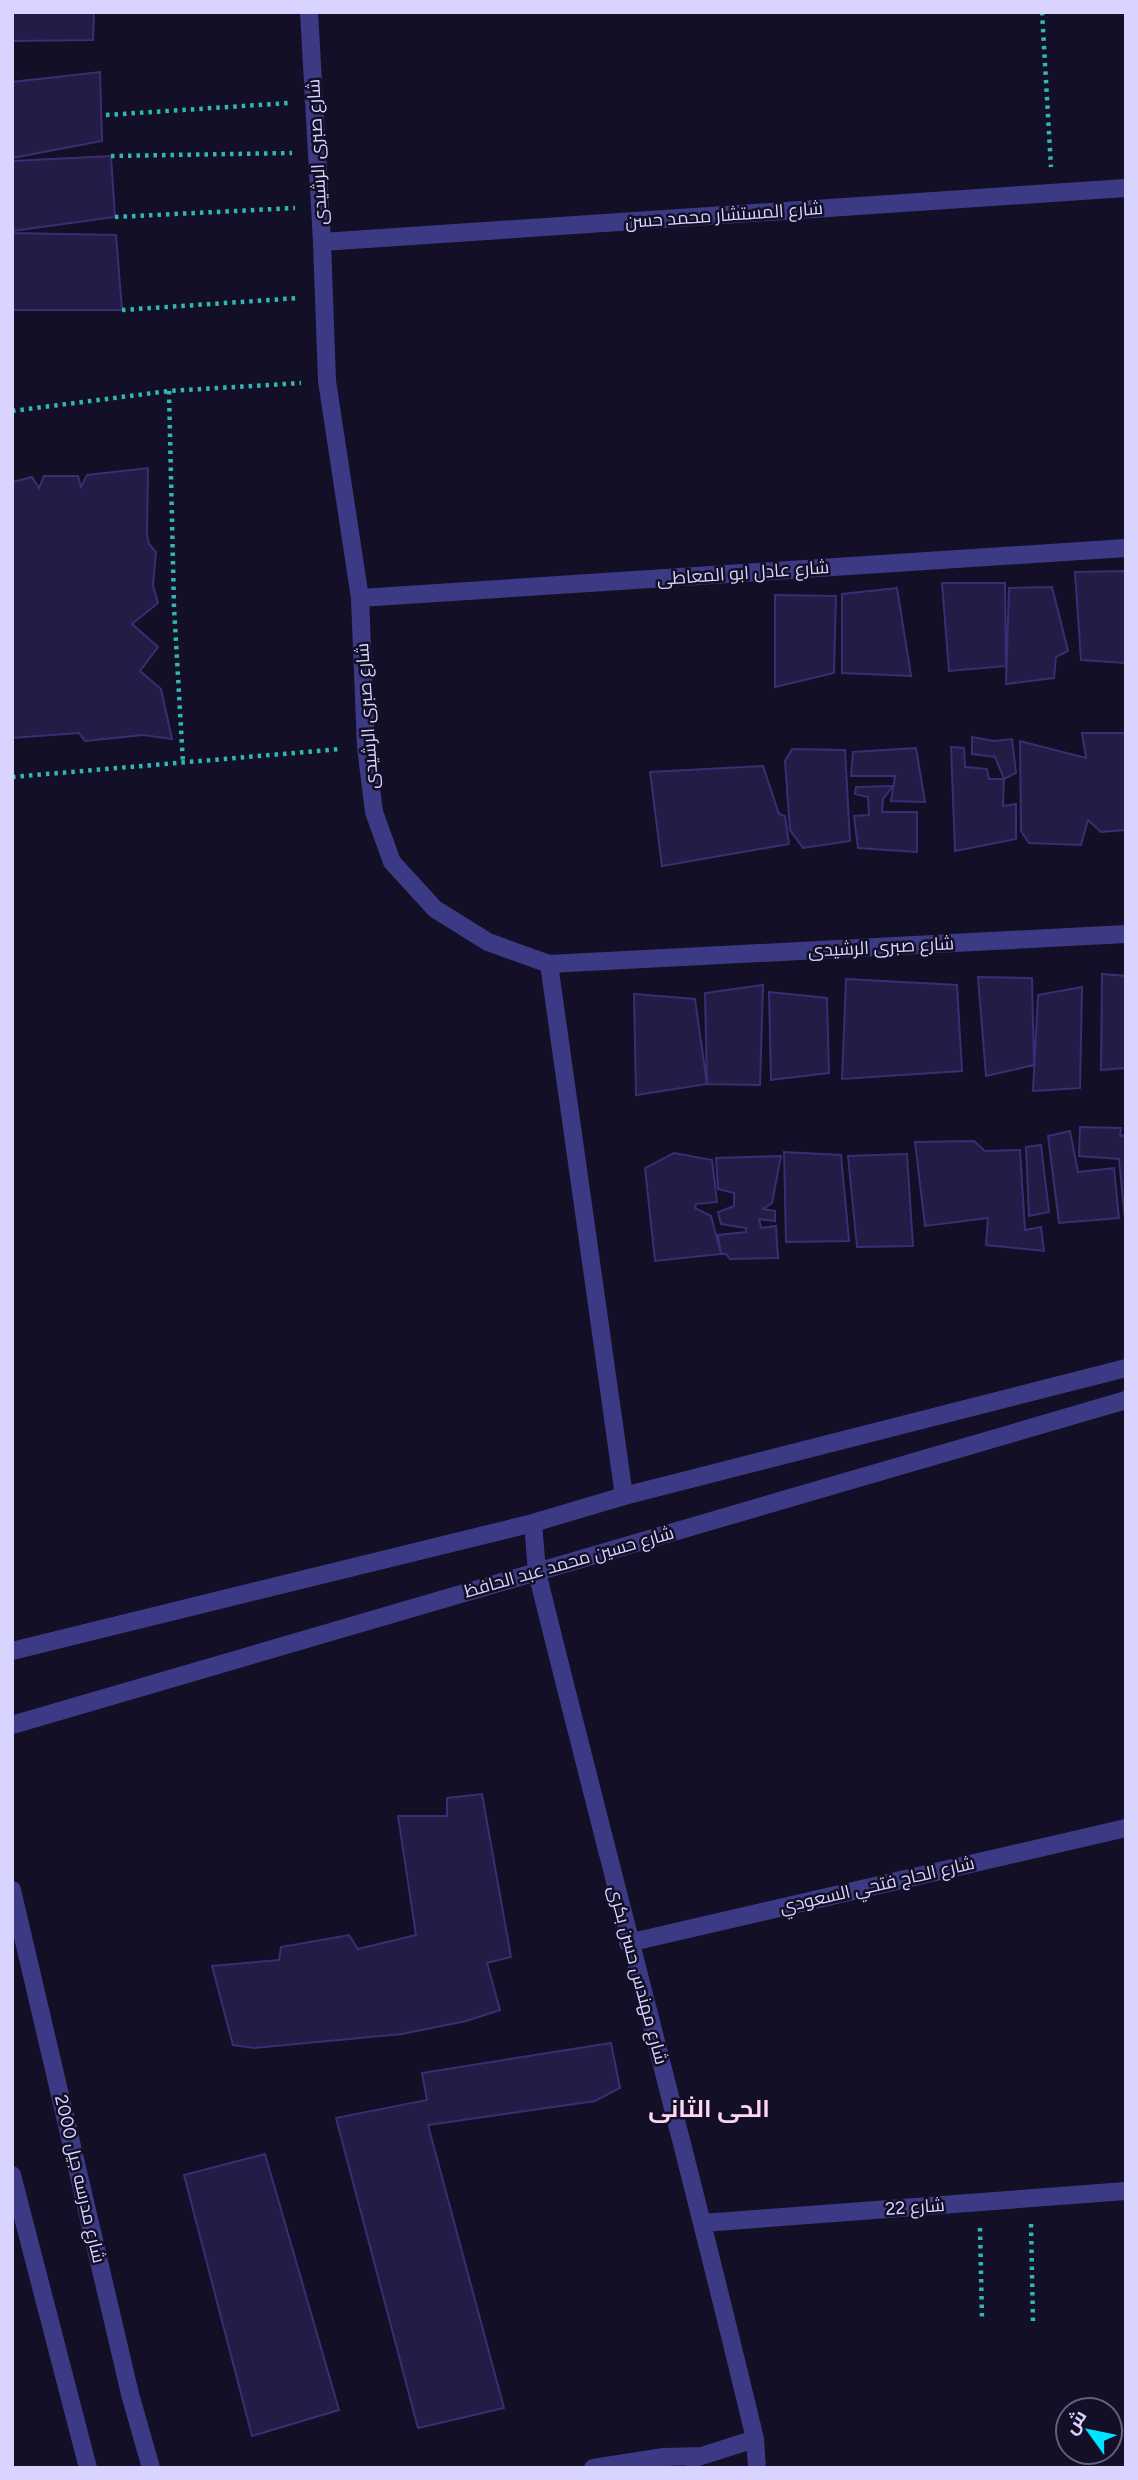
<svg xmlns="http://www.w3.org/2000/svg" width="1138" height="2480" font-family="Figtree,Cairo,sans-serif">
	<rect width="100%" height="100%" fill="#130f26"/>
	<!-- building -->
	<path fill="#241b47" stroke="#3b2d73" stroke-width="2" d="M12 12H94L93 40 12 41Z
		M100 72 102 141 12 158V82Z
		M111 156 115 217 12 231V161Z
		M12 233 116 235 122 310H12Z
		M148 468 147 535 149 544 156 552 153 585 158 603 132 624 158 647 140 671 161 689 172 739 143 735 85 741 79 733 12 738V482L32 477 39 488 44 476H78L81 487 87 475Z
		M1126 571V663L1081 660 1075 572Z
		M942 583H1005L1006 666 949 671Z
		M1052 587 1068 651 1056 657 1054 678 1006 684 1009 588Z
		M897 588 911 676 842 673V594Z
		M775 595 836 596 834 673 775 687Z
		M1082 733H1126V830L1101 832 1088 820 1081 845 1029 843 1021 831 1020 741 1086 758Z
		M972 737 994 741 1012 739 1016 773 1004 779 995 757 972 754Z
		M951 747 964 748 965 767 987 769 989 779H1004L1003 806 1016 804V839L955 851Z
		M916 748 925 802 891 801 895 776H851L853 752Z
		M792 749 845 750 850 841 803 848 790 830 785 761Z
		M763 766 779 814 785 816 789 844 662 866 650 772Z
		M893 786 883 799 882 812H917V852L858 848 854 816 869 815 868 797 855 794 856 787Z
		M1102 974 1126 976V1068L1101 1070Z
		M978 977 1032 978 1034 1065 986 1076Z
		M846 979 957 985 962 1071 842 1079Z
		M763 985 760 1085 707 1084 705 993Z
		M1082 987 1080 1088 1033 1091 1038 995Z
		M769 992 827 998 829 1073 771 1080Z
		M634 994 695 999 707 1084 636 1095Z
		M1080 1127 1121 1128 1120 1136 1126 1135V1230L1119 1159 1079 1156Z
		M1070 1131 1078 1172 1114 1168 1119 1218 1059 1223 1048 1136Z
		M974 1141 985 1151 1020 1150 1025 1230 1041 1227 1044 1251 986 1245 988 1218 925 1226 915 1142Z
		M1041 1145 1049 1212 1029 1216 1026 1147Z
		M784 1152 841 1155 849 1241 786 1242Z
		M674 1153 712 1160 717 1202 696 1204 695 1208 711 1216 721 1254 655 1261 645 1168Z
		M907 1154 913 1246 857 1247 848 1156Z
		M781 1156 772 1203 763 1209 775 1211V1221L759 1219 761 1228 776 1226 778 1258 730 1259 726 1254H721L718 1235 746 1232V1228L721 1224 718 1212 734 1206V1193L718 1189 716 1158Z
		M482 1794 511 1957 487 1963 500 2010 466 2021 402 2034 254 2048 233 2045 212 1966 279 1960 281 1947 349 1935 358 1949 416 1935 398 1816H447V1798Z
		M611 2043 620 2088 595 2101 428 2125 504 2408 418 2428 336 2118 427 2100 422 2073Z
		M265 2154 339 2410 252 2436 184 2175Z"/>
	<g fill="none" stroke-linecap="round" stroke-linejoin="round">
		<!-- path -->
		<path stroke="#2fb8b0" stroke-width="4.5" stroke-dasharray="3.5 5" stroke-linecap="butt" d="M1042 12 1051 167
			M106 115 289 103
			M111 156 292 153
			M115 217 295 208
			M122 310 299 298
			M169 391 174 607 183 763
			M12 411 169 391 301 383
			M12 777 341 749
			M1031 2224 1033 2322
			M980 2228 982 2318"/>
		<!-- minor -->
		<path stroke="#3d3a85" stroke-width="18" d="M309 12 322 242 327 381 360 598 366 747 374 812 392 862 435 909 488 942 549 964 1126 934
			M322 242 1126 188
			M360 598 1126 548
			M549 964 624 1496
			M533 1523 537 1572C608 1861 686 2149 755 2439L757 2468
			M12 1651 533 1523 624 1496 1126 1368
			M12 1725 1126 1400
			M12 1890 130 2394 151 2468
			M628 1943 1126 1828
			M12 2175 88 2468
			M703 2223 1126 2191
			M692 2459 755 2439
			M593 2468 664 2457 702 2456"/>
	</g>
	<g text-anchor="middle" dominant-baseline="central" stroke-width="5" stroke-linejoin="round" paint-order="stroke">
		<!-- street labels -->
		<g font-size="18" fill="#d9d4ff" stroke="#130f26">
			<text transform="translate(317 152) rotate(-93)">شارع صبرى الرشيدى</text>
			<text transform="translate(724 215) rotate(-4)">شارع المستشار محمد حسن</text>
			<text transform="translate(743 573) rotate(-4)">شارع عادل ابو المعاطى</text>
			<text transform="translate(367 716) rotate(-94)">شارع صبرى الرشيدى</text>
			<text transform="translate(881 947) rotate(-3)">شارع صبرى الرشيدى</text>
			<text transform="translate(569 1562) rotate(-16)">شارع حسين محمد عبد الحافظ</text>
			<text transform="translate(877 1885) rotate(-13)">شارع الحاج فتحي السعودي</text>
			<text transform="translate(638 1975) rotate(75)">شارع مهندس حسن بكرى</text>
			<text transform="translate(80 2179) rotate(77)">شارع مدرسه جيل 2000</text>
			<text transform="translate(915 2207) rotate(-4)">شارع 22</text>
		</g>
		<!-- district labels -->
		<g font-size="24" font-weight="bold" fill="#ffd6f0" stroke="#130f26">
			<text x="709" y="2108">الحى الثانى</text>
		</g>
	</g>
	<!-- border -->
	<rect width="1138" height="2480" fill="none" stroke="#d9d4ff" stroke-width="28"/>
	<!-- north arrow -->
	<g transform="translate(1089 2431) rotate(303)"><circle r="33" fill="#130f26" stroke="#625e7d" stroke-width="2"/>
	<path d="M0-5L12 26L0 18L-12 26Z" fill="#00e5ff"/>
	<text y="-10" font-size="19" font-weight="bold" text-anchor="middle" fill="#d9d4ff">ش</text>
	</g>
</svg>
